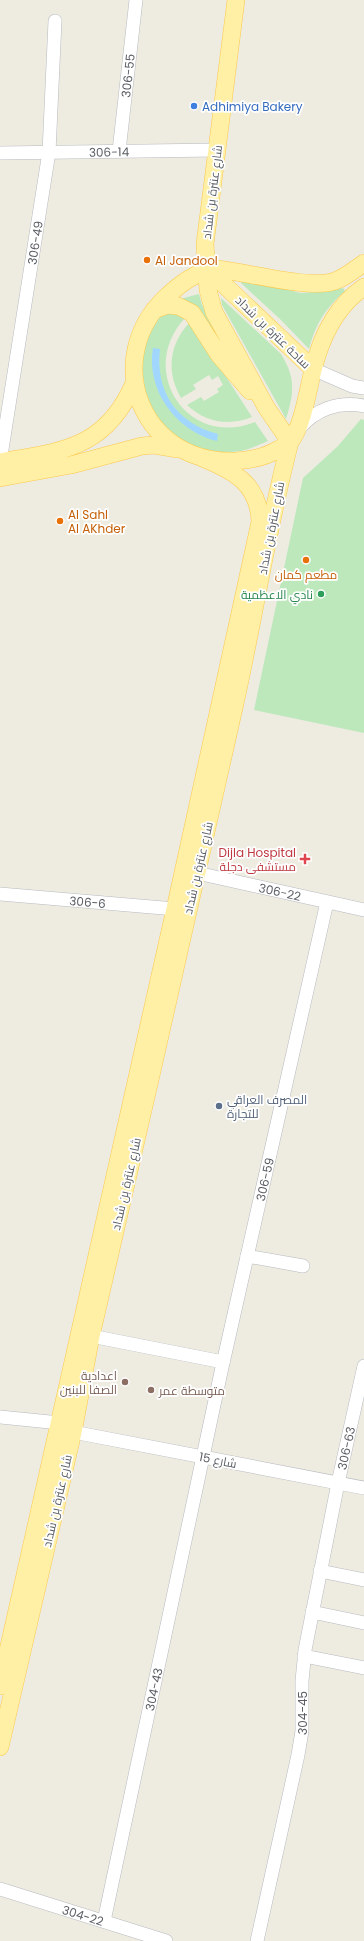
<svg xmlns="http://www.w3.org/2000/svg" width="364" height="1941" font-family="Poppins,Cairo,sans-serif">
	<rect width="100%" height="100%" fill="#eeebe1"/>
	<!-- green -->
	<path fill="#bce8bc" d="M248 279 300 293 321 292 343 288 345 291C325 309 316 323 309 349L281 320 241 283V281Z
		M199 294 202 305 240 372 180 299Z
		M221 298 281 354C296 378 294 393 286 419L222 305Z
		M169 309 185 318C136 371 188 449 255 422L268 441C260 444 253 448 245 450 208 458 169 442 152 409 149 403 143 396 142 389 140 381 143 370 143 362 144 331 143 327 169 309Z
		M189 323 199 335 252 417C229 426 206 423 187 405L201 397 204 401 219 392 217 389 223 385 218 376 212 380 209 375 193 385 196 389 181 398C166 372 169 345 189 323Z
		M361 419 364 420V733L254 710 303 478 338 446Z"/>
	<!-- water -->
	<path fill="#a1d7ff" d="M153 348 160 349C155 391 176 423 218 434L217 441C176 431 146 390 153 348Z"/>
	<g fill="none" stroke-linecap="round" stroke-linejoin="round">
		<defs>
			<g id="minor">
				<path id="s1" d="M119 151 136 0"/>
				<path id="s2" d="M0 153 217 150"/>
				<path d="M313 369 352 386 364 388"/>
				<path d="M299 429C315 409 339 401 364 406"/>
				<path id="s3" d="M0 462 49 152 55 21"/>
				<path id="s4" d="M197 873 364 910"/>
				<path id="s5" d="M0 894 175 909"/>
				<path d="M247 1256 303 1266"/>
				<path d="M91 1336 223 1362"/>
				<path d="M0 1417 60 1423"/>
				<path d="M73 1432 364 1488"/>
				<path d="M320 1571 364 1580"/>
				<path d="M312 1612 364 1623"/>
				<path d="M304 1656 364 1668"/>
				<path id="s6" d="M0 1889 166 1941"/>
				<path id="s7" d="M104 1921 221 1372 327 902"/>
				<path id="s8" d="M257 1941 298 1755 302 1731V1681L305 1650 338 1483 364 1366"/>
			</g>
			<path id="major" d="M364 263C355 269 346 277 335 281 311 290 246 272 217 269 196 271 180 284 165 298 103 358 139 459 228 461 245 461 262 459 277 450 281 448 287 445 290 442 303 426 308 389 313 370 321 337 336 306 364 287
				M206 270 219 280 313 369
				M154 310 167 305 178 306 192 313 219 355 250 391
				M0 462C64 451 107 448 135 381
				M0 478 71 465 142 446 154 445 178 449
				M0 1686 175 909 260 522C259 484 234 471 202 458
				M0 1747 73 1432 91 1336C139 1127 188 917 234 708 254 619 267 529 290 442L266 407 214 312 208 290 205 244 236 0"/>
		</defs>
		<!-- minor casing -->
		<use href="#minor" stroke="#b7babf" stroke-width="14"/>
		<!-- major casing -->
		<use href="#major" stroke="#fcc94c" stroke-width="18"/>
		<!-- minor -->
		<use href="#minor" stroke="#fff" stroke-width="13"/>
		<!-- major -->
		<use href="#major" stroke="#fff0a6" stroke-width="17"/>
	</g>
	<!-- markers -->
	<circle fill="#3f7fe0" stroke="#fff" stroke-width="1.5" cx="194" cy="106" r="4"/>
	<g fill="#e8710a" stroke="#fff" stroke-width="1.5">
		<circle cx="147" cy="260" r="4"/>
		<circle cx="60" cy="521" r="4"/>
		<circle cx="306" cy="560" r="4"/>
	</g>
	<circle fill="#2e9e5b" stroke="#fff" stroke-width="1.5" cx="321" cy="594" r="4"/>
	<path fill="#e0444e" stroke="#fff" stroke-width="1.5" d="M303 853h4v4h4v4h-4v4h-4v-4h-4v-4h4z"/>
	<circle fill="#5c6f8a" stroke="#fff" stroke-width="1.5" cx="219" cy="1106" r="4"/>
	<g fill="#8d6e63" stroke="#fff" stroke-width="1.5">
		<circle cx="125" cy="1382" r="4"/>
		<circle cx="151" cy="1390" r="4"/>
	</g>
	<g text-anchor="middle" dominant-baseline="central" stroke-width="3.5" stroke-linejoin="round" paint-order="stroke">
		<!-- street labels -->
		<g font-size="12" fill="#5a5e64" stroke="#fff">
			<text stroke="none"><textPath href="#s1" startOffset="76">306-55</textPath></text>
			<text stroke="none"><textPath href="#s2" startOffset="109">306-14</textPath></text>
			<text transform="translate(212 192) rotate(-83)">شارع عنترة بن شداد</text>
			<text stroke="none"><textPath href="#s3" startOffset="222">306-49</textPath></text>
			<text transform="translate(273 332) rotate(44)">ساحة عنترة بن شداد</text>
			<text transform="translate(271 528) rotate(-79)">شارع عنترة بن شداد</text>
			<text transform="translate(198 868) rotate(-77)">شارع عنترة بن شداد</text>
			<text stroke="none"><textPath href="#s4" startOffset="85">306-22</textPath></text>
			<text stroke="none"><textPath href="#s5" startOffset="88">306-6</textPath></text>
			<text stroke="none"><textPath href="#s7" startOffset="759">306-59</textPath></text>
			<text transform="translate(126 1184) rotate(-77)">شارع عنترة بن شداد</text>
			<text stroke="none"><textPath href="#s8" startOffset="502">306-63</textPath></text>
			<text transform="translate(218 1460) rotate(11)">شارع 15</text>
			<text transform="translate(57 1501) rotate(-77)">شارع عنترة بن شداد</text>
			<text stroke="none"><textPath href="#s7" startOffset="237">304-43</textPath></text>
			<text stroke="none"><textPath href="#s8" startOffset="233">304-45</textPath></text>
			<text stroke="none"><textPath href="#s6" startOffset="87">304-22</textPath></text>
		</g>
		<!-- shop labels -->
		<g font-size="12" fill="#366cbe" stroke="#fff" text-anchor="start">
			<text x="202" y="106">Adhimiya Bakery</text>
		</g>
		<!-- food labels -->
		<g font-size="12" fill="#c56008" stroke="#fff" text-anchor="start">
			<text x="155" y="260">Al Jandool</text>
			<text x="68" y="514">Al Sahl<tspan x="68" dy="14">Al AKhder</tspan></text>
			<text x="306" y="574" text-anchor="middle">مطعم كمان</text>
		</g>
		<!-- leisure labels -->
		<g font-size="12" fill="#27864d" stroke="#fff" text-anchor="end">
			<text x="313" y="594">نادي الاعظمية</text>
		</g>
		<!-- health labels -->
		<g font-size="12" fill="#be3a42" stroke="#fff" text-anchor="end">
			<text x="296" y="852">Dijla Hospital<tspan x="296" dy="14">مستشفى دجلة</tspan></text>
		</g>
		<!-- service labels -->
		<g font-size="12" fill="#4e5e75" stroke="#fff" text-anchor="start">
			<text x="227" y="1099">المصرف العراقي<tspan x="227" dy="14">للتجارة</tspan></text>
		</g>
		<!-- education labels -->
		<g font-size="12" fill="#785e54" stroke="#fff" text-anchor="end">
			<text x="117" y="1375">اعدادية<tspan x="117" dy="14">الصفا للبنين</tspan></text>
			<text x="159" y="1390" text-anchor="start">متوسطة عمر</text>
		</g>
	</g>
</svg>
